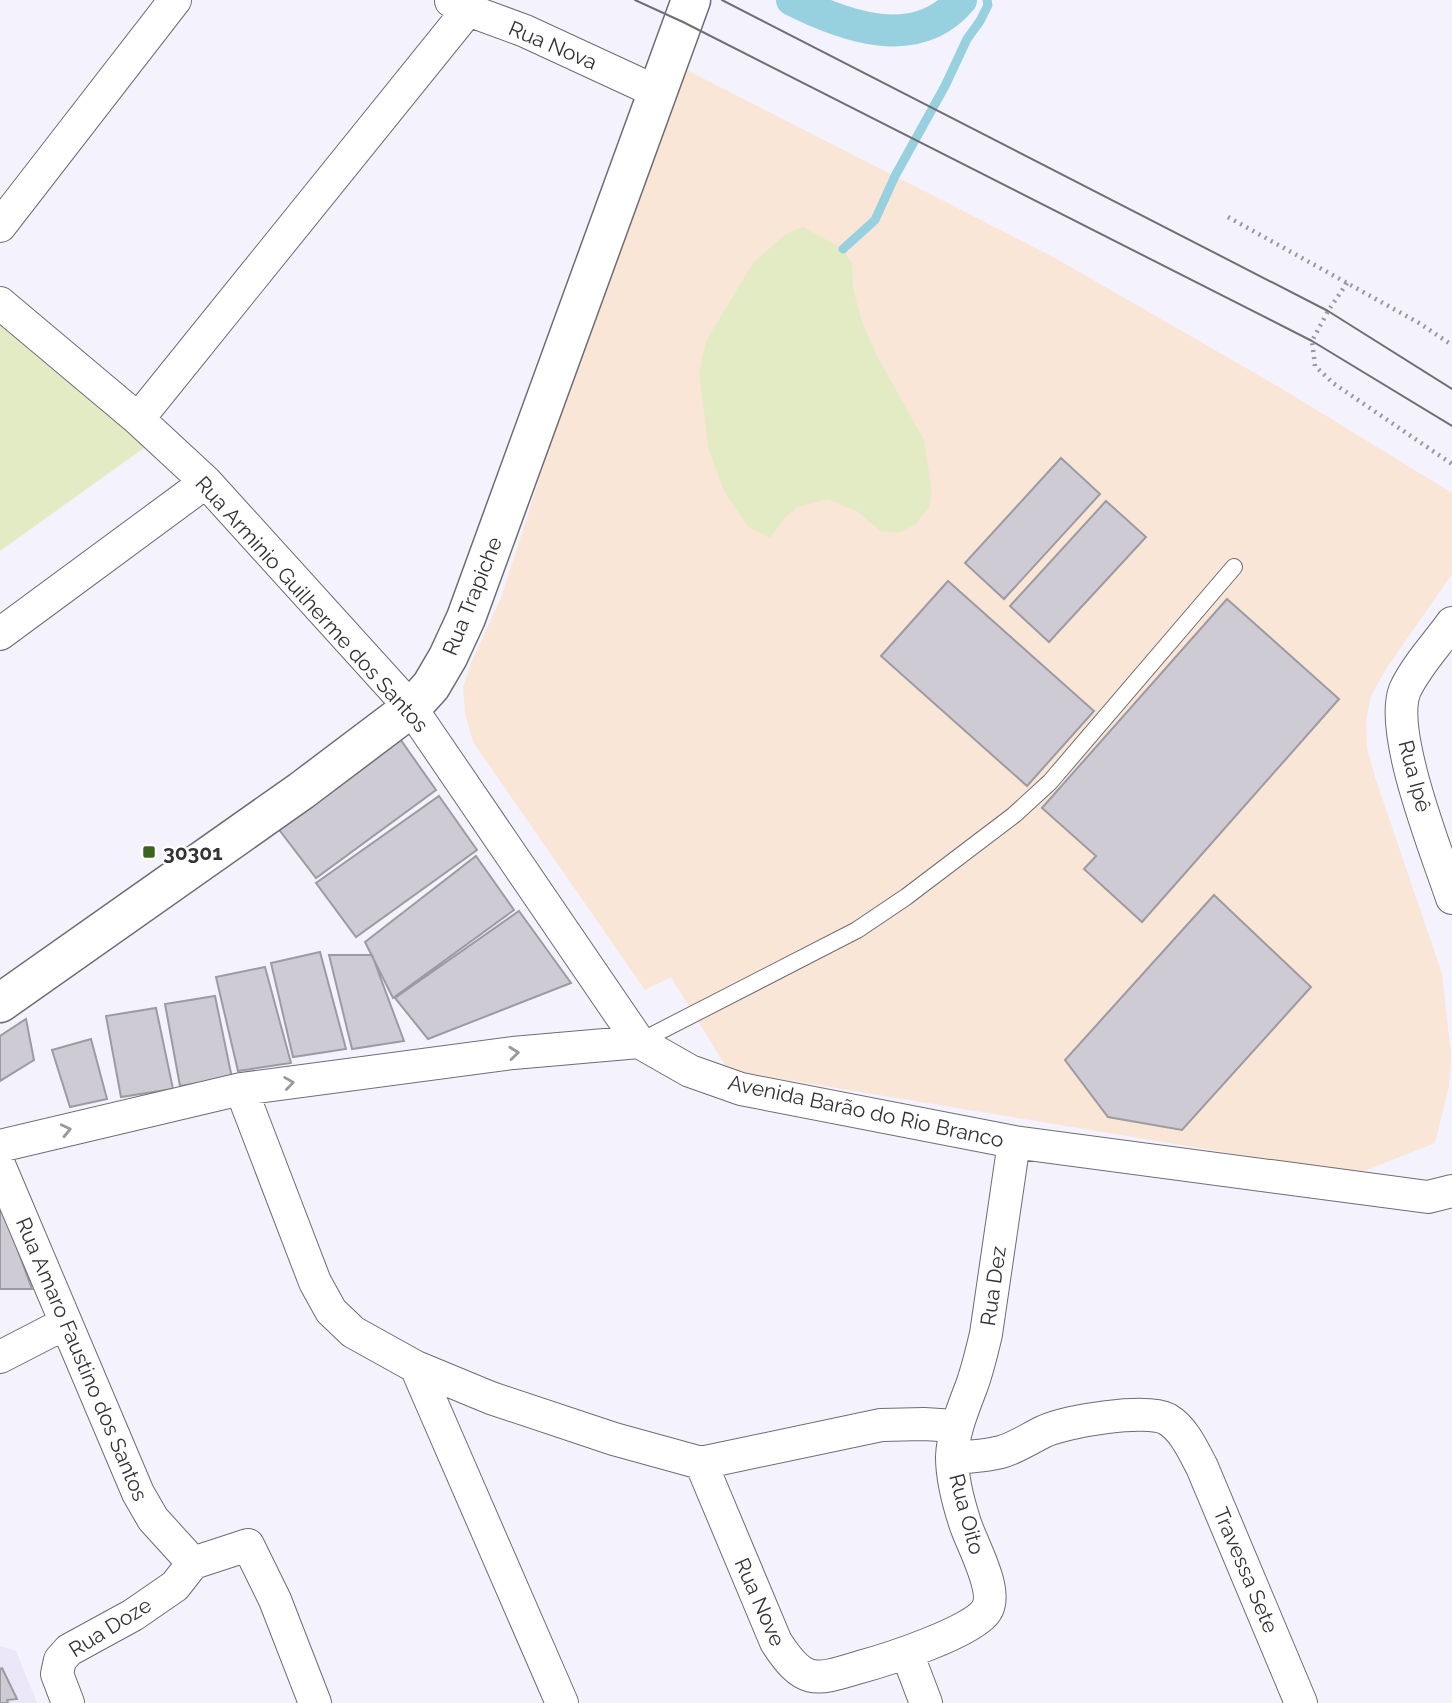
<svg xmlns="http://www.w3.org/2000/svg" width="1452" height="1703" font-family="Raleway,sans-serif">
	<rect width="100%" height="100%" fill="#f4f2fc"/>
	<!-- built -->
	<path fill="#ebe7f8" d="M0 1646 16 1651 37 1703H0Z"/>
	<!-- industrial -->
	<path fill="#f9e6d6" d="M673 63 1055 258 1279 387 1452 493V574L1386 669 1371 696 1366 721 1367 748 1375 777 1442 974 1451 1055 1449 1086 1435 1143 1356 1174 728 1070 671 977 645 990 473 742 465 713 463 687 471 663 501 598Z"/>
	<!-- green -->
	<path fill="#e3ebc5" d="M803 227 843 249 852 264 853 288 862 322 877 356 924 440 932 491 929 507 916 524 898 533 880 531 858 512 828 499 797 507 783 520 770 538 748 527 724 491 709 451 699 373 706 341 753 263 786 234Z
		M0 324 148 445 0 551Z"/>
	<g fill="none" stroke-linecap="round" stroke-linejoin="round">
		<!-- stream -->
		<path stroke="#97d1df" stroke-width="9" d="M843 249 875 220 895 176 945 86 967 39 980 21 988 5 987 0"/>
		<!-- canal -->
		<path stroke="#97d1df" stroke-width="32" d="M792 0C844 26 916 53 961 0"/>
	</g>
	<!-- building -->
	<path fill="#cecbd5" stroke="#9c9aa3" stroke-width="2" d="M1061 458 1100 494 1004 599 965 563Z
		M1106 501 1146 537 1049 642 1010 606Z
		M948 581 1094 711 1027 786 881 656Z
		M1227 599 1339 699 1142 922 1084 869 1096 856 1042 808Z
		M398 736 436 790 316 878 274 823Z
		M439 796 477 850 356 937 316 883Z
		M476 856 514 910 393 998 365 942Z
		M1214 895 1311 987 1182 1130 1108 1117 1065 1060Z
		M519 911 571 983 428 1039 395 998Z
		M320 952 346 1049 293 1057 271 963Z
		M329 955H372L404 1041 352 1049Z
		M265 967 291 1063 238 1071 216 977Z
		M215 996 232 1078 180 1086 165 1004Z
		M156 1008 173 1089 121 1097 106 1016Z
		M26 1019 34 1060 0 1081V1036Z
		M91 1039 107 1099 70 1107 52 1050Z
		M0 1201 32 1289H0Z
		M2 1668 17 1699 7 1700 8 1703H0V1669Z"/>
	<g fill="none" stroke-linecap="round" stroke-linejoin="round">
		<defs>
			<path id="service" d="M639 1042 857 930 906 897 1014 815 1050 782 1234 567"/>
			<path id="minor" d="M451 1 468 10 525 31 657 92
				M0 226 175 0
				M0 303 138 419 206 482 411 708 639 1042
				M138 419 468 10
				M1452 623C1437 644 1416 666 1405 690 1388 731 1437 853 1452 898
				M0 634 206 482
				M241 1089 315 1282 331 1311 353 1332 416 1367 562 1703
				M0 1146 241 1089 513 1053 639 1042 690 1071 741 1089 1014 1142 1428 1197 1452 1191
				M0 1167 138 1493 153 1519 193 1563 248 1545 275 1600 315 1703
				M0 1357 66 1323
				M416 1367 491 1398 614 1439 701 1463 881 1425 924 1424 956 1426
				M952 1458C968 1457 985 1456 1001 1452 1016 1448 1030 1438 1045 1431 1068 1421 1146 1408 1167 1419 1184 1429 1193 1450 1202 1467L1301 1703
				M701 1463 776 1642C804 1685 814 1681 860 1667 886 1660 973 1632 986 1611 1000 1591 970 1542 964 1520 958 1501 952 1478 952 1457 953 1432 963 1409 972 1385 978 1368 982 1351 986 1334L1014 1142
				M907 1653 926 1703
				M68 1703 57 1674 60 1660 69 1650 133 1615 175 1586 193 1563"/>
			<path id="tertiary" d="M0 1003 301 791 411 708 431 686 448 657 466 618 691 0"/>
		</defs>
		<!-- service casing -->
		<use href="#service" stroke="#6e6c74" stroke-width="18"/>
		<!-- minor casing -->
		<use href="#minor" stroke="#6e6c74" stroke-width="34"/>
		<!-- tertiary casing -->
		<use href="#tertiary" stroke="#6e6c74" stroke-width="41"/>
		<!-- path -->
		<path stroke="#99989e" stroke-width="4.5" stroke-dasharray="2 5" stroke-linecap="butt" d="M1228 217 1419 323 1452 345
			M1347 283 1328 311 1312 341 1315 366 1333 383 1452 464"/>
		<!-- service -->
		<use href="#service" stroke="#fff" stroke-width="16"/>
		<!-- minor -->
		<use href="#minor" stroke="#fff" stroke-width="32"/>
		<!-- tertiary -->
		<use href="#tertiary" stroke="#fff" stroke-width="38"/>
		<!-- tram -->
		<path stroke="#6f6e73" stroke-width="2" d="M635 0 683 22 1312 341 1452 426
			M722 0 1328 311 1452 389"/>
	</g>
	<!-- one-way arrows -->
	<defs><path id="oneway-chevron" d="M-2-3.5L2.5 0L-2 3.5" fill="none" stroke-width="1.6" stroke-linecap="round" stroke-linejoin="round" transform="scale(1.75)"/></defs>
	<g stroke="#99989a">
		<use href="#oneway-chevron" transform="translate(514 1053) rotate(-6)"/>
		<use href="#oneway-chevron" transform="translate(289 1083) rotate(-8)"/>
		<use href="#oneway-chevron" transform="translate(66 1130) rotate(-13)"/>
	</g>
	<!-- markers -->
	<rect fill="#3b6420" stroke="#fff" stroke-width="2.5" x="142" y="845" width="14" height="14" rx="3.5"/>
	<g text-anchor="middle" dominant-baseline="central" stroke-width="5" stroke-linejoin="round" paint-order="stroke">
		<!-- street labels -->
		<g font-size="21" fill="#333235" stroke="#fff">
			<text transform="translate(553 45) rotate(23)">Rua Nova</text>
			<text transform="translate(472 596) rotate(-68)">Rua Trapiche</text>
			<text transform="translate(312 604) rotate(48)">Rua Arminio Guilherme dos Santos</text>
			<text transform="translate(1415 776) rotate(75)">Rua Ipê</text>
			<text transform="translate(866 1111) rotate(12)">Avenida Barão do Rio Branco</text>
			<text transform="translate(993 1286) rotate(-82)">Rua Dez</text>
			<text transform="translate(82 1359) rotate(67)">Rua Amaro Faustino dos Santos</text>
			<text transform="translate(967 1514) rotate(75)">Rua Oito</text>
			<text transform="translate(1246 1570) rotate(67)">Travessa Sete</text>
			<text transform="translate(760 1602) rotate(66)">Rua Nove</text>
			<text transform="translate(110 1627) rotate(-32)">Rua Doze</text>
		</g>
		<!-- poi labels -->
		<g font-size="21" font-weight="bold" fill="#333235" stroke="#fff" text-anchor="start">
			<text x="163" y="852">30301</text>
		</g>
	</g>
</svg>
